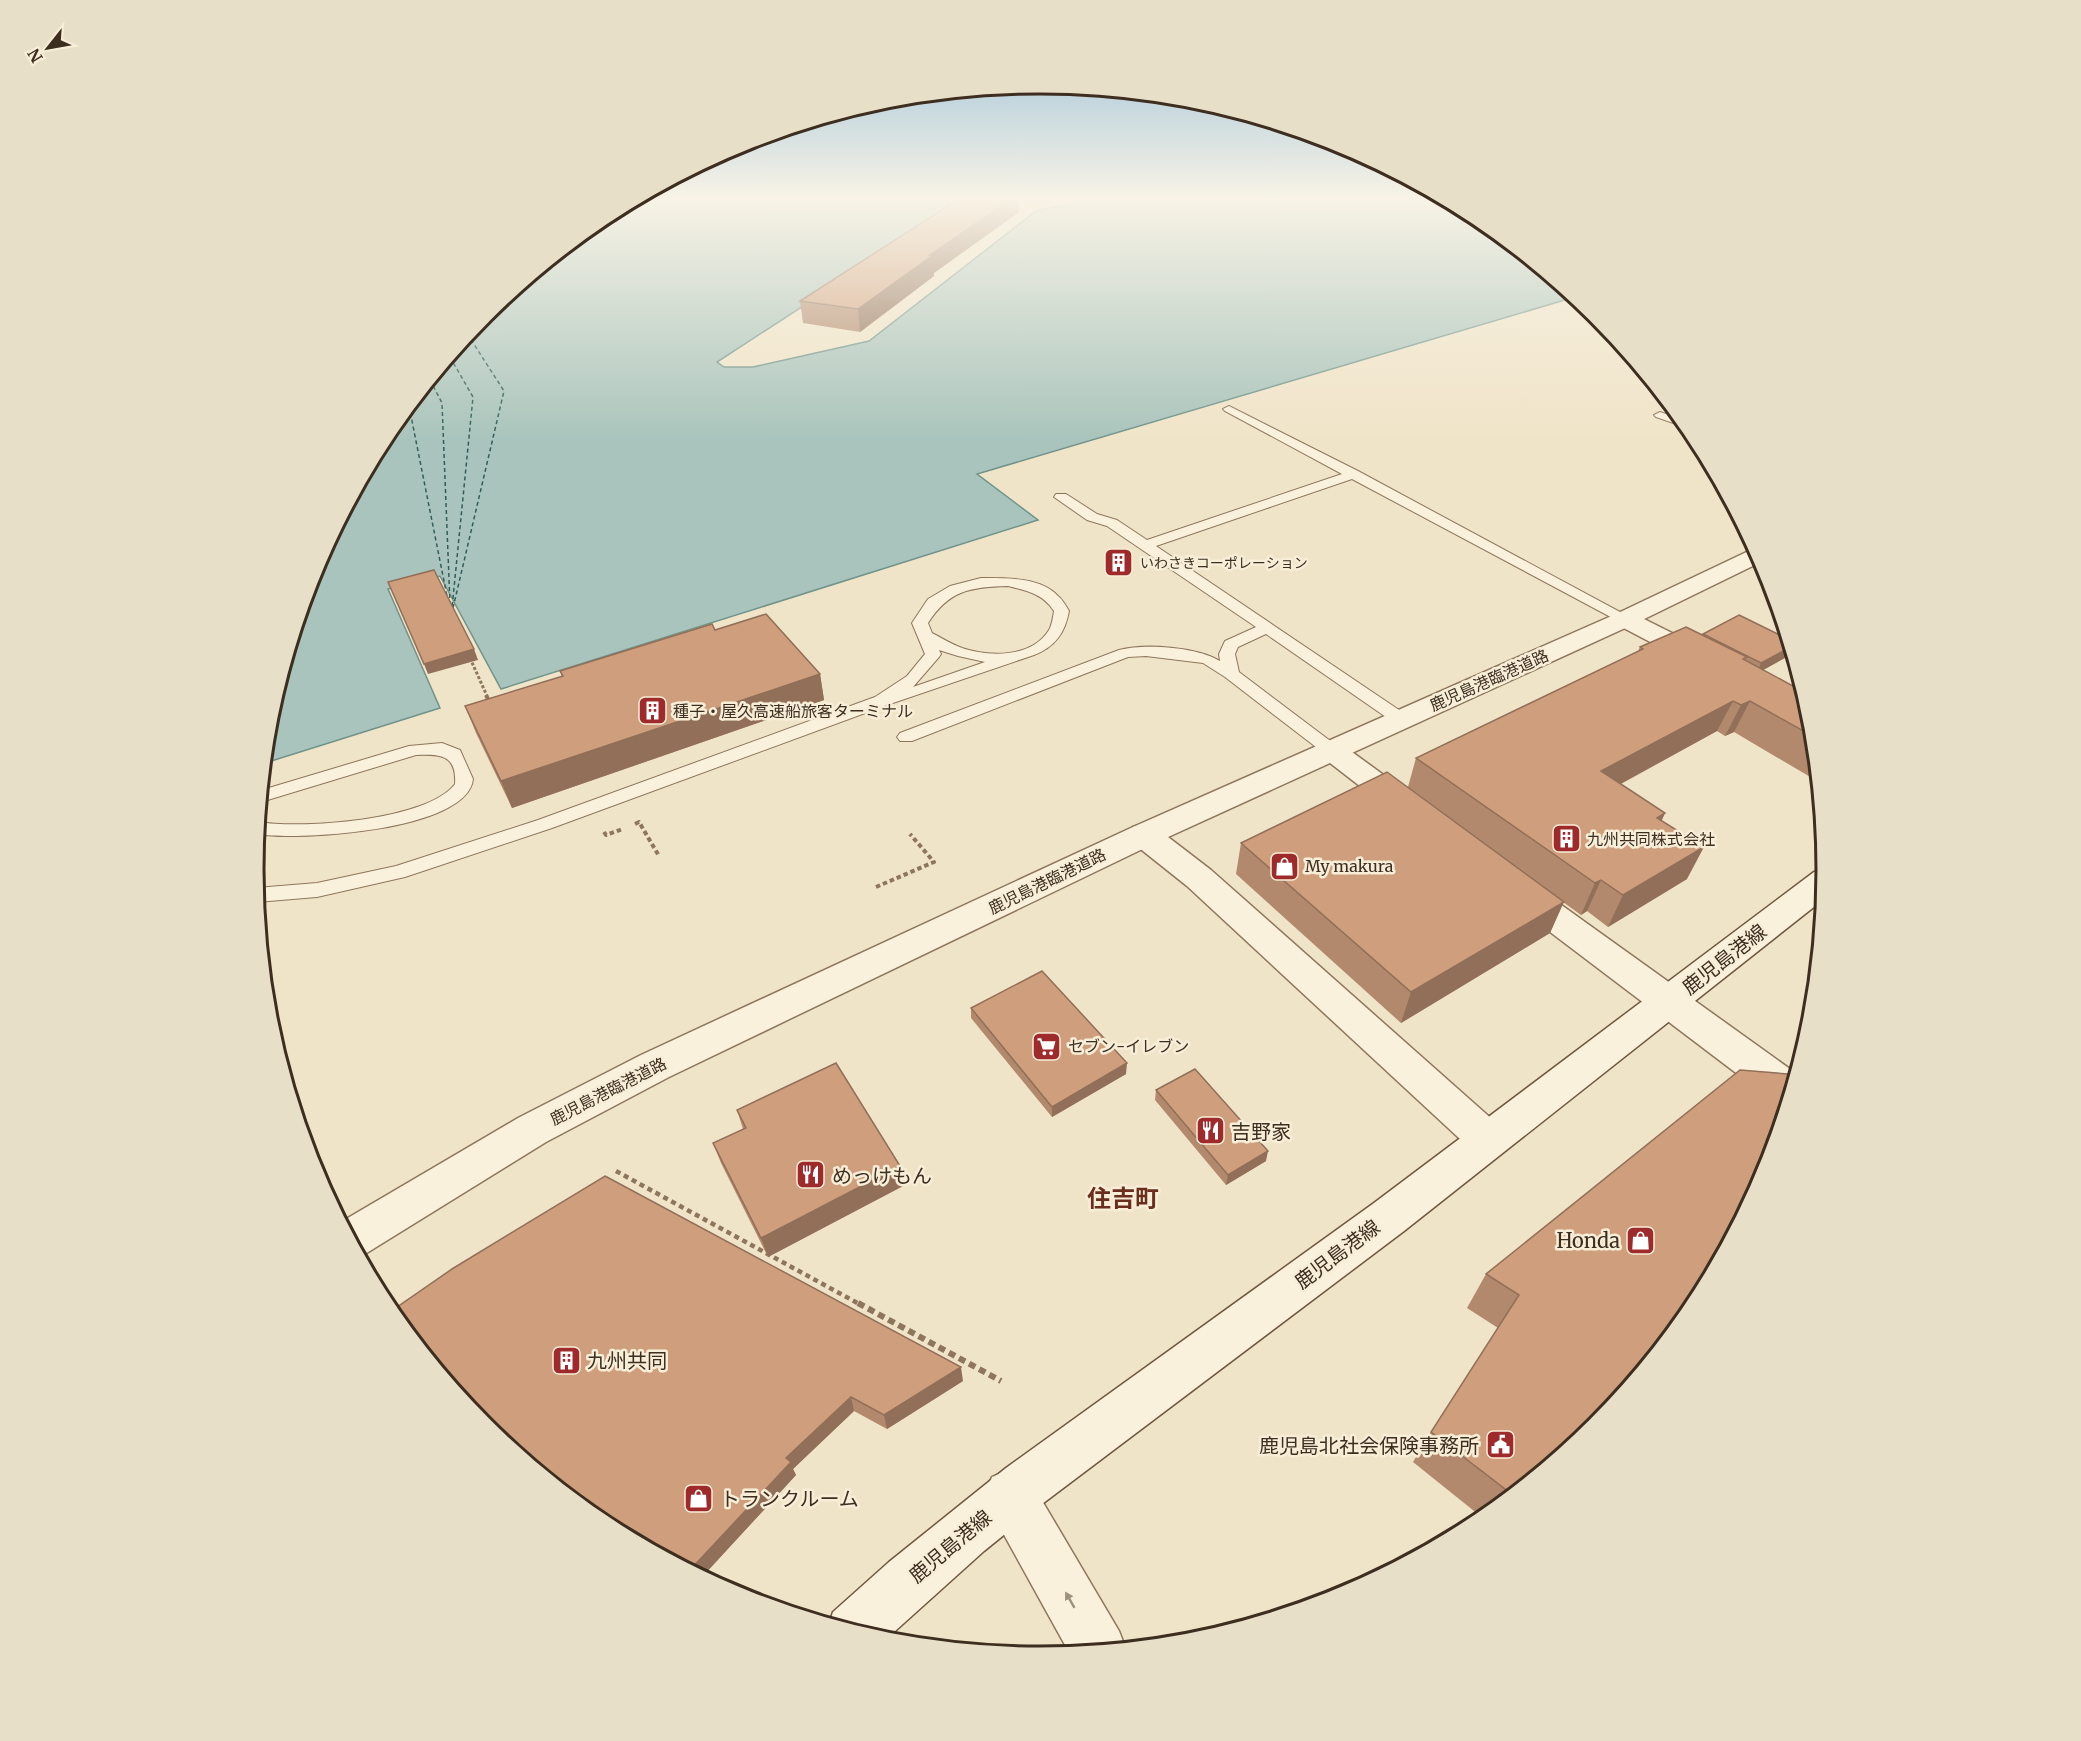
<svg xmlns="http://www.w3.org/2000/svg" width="2081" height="1741" font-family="Merriweather,'Noto Sans JP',serif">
	<rect width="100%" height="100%" fill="#f0e4c8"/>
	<!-- water -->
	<path fill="#a9c4bc" stroke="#6f938a" stroke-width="1.5" d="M641 197H971L717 362 724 367H753L869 341 1036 211 1103 197H1440L1478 217 1575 297 977 474 1038 520 501 689 440 576 388 589 440 708 265 763 269 717 314 569 387 433 485 314 604 216Z"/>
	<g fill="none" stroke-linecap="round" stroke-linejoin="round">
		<!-- ferry -->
		<path stroke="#2f5d5a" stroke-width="1.5" stroke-dasharray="4 3" stroke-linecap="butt" d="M450 357 473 397 452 608
			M430 380 442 403 450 604
			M409 406 447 596
			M453 608 504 391 468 335"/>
		<defs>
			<path id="service" d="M1229 406 1358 471 1633 619 1630 622H1620L1352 479 1156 546 1408 716 1410 720 1408 724H1396L1266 634 1238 647 1235 654 1239 672 1337 746 1340 750 1337 754H1325L1225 677 1203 663 1146 656 1128 657 912 741H900L897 737 900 733 1119 650C1145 643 1198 647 1220 661L1219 654 1225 641 1256 627 1107 526 1087 520 1054 497 1056 494H1066L1097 514 1117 520 1147 540 1342 474 1225 411 1223 409Z
				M1660 412 1683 420 1691 429 1656 417 1654 415Z
				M981 578C1005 578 1041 577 1058 596 1063 600 1066 606 1069 611 1065 633 1055 647 1034 655L887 705 552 828 405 877 317 897 257 902 256 888 317 883 396 866 538 820 875 697 907 676 925 654 912 623 928 599 950 586ZM1008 586C1028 591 1043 594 1054 611 1053 617 1052 625 1049 630 1032 658 989 657 962 648 951 644 942 638 932 633L928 623C949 590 971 587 1008 586ZM939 650 958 656 985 662 913 687 939 657 941 654Z
				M442 743 460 750 473 779C468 831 297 841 258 834L259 822C302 829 427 821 455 784 457 754 439 754 416 755L261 802 262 790 409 746Z"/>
			<path id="minor" d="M1625 611 1634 614 1710 652 1714 658 1710 664 1701 666 1692 664 1616 624 1612 619 1616 614Z
				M1331 741 1341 744 1418 800 1423 807 1418 814 1407 817 1396 814 1321 756 1316 750 1321 744Z
				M1144 824 1155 827 1211 870 1502 1128 1508 1140 1502 1152 1488 1158 1474 1152 1187 886 1133 843 1128 835 1133 827Z
				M1520 880 1532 884 1797 1074 1787 1107 1777 1104 1508 900 1503 892 1508 884Z
				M1010 1469 1028 1477 1119 1631 1126 1649 1070 1654 992 1513 984 1495 992 1477Z"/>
			<path id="tertiary" d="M1755 548 1763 561 1634 624 1155 843 669 1077 546 1142 365 1254 359 1257 341 1222 518 1118 641 1055 1133 827 1616 614Z"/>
			<path id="secondary" d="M1827 869 1824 899 1404 1231 1042 1504 984 1551 884 1641 829 1624 833 1612 889 1562 1006 1468 1374 1203 1814 872Z"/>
		</defs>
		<!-- service casing -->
		<use href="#service" stroke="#8d765c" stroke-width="2"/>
		<!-- minor casing -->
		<use href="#minor" stroke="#8d765c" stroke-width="3"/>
		<!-- tertiary casing -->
		<use href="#tertiary" stroke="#8d765c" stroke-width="3"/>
		<!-- secondary casing -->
		<use href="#secondary" stroke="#6f573f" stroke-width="3"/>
		<!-- path-far3 -->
		<path stroke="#8d765c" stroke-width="3" stroke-dasharray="3 2" stroke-linecap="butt" d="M470 658 487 696"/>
		<!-- path-far2 -->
		<path stroke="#8d765c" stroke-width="4" stroke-dasharray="4.5 3" stroke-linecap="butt" d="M486 695 490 703
			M635 824 639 822 659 856
			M604 832 606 835 623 829
			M876 887 934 862 910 834"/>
		<!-- path-far1 -->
		<path stroke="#8d765c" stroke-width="4.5" stroke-dasharray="5 4" stroke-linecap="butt" d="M616 1171 861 1305"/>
		<!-- path -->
		<path stroke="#8d765c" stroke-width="6" stroke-dasharray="7 4.5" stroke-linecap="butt" d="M858 1303 1001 1381"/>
		<!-- service -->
		<use href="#service" fill="#faf1dc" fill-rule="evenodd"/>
		<!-- minor -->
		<use href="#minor" fill="#faf1dc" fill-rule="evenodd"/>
		<!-- tertiary -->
		<use href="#tertiary" fill="#faf1dc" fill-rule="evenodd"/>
		<!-- secondary -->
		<use href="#secondary" fill="#faf1dc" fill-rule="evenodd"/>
	</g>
	<!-- wall -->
	<path fill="#b2896c" d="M962 197H1019V212L934 273V276L860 332 803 323 800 301Z
		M715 630 820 674 824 700 512 808 476 733 465 706 562 677 560 671Z
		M1640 647 1792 654 1763 670 1812 717 1818 775 1812 778 1734 732 1725 736 1717 731 1621 784 1665 813 1662 820 1687 879 1608 927 1587 911 1581 915 1563 902 1550 933 1401 1023 1236 874 1241 843 1408 787 1416 758 1638 651Z
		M971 1008 1126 1074 1052 1117 971 1018Z
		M1795 1079 1596 1427 1484 1519 1413 1462 1431 1432 1498 1328 1467 1308 1486 1274Z
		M1156 1090 1266 1161 1226 1185 1155 1100Z
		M737 1110 903 1186 768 1257 721 1163 713 1143 743 1129Z
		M963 1381 887 1429 854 1411 793 1469 796 1475 702 1577 603 1524 484 1426Z"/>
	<!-- shaded-wall -->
	<path fill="#916f58" d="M1014 197H1019V212L934 273V276L860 332 858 309 930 255Z
		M1791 647 1792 654 1756 674 1761 663Z
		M474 649 478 660 428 674 424 664Z
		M820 674 824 700 512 808 501 781Z
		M1733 701 1717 731 1587 802 1601 771Z
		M1750 701 1734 732 1725 736 1741 705Z
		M1817 770 1818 775 1812 778Z
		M1665 813 1650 844 1657 818Z
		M1704 847 1687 879 1608 927 1623 895Z
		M1601 880 1587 911 1581 915 1595 883Z
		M1564 902 1550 933 1401 1023 1411 992Z
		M1127 1063 1126 1074 1052 1117V1107Z
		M1268 1151 1266 1161 1226 1185 1228 1175Z
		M900 1166 903 1186 768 1257 761 1238Z
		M961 1367 963 1381 887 1429 884 1415Z
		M851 1397 854 1411 793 1469 796 1475 702 1577 690 1570 786 1458Z"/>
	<!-- building -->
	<path fill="#cf9f7d" stroke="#916f58" stroke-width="1.5" d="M962 197H1014L930 255H933L858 309 800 301Z
		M434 570 474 649 424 664 388 582Z
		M766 614 820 674 501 781 465 706 563 676 560 671 712 624 715 630Z
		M1739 615 1788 639 1791 647 1761 663 1703 634Z
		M1686 627 1747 657 1743 659 1804 692 1812 717 1814 737 1750 701 1741 705 1733 701 1601 771 1665 813 1657 818 1704 847 1623 895 1601 880 1595 883 1416 758 1643 649 1640 647Z
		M1387 772 1564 902 1411 992 1241 843Z
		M1042 971 1127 1063 1052 1107 971 1008Z
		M836 1063 900 1166 761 1238 713 1143 746 1128 737 1110Z
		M1195 1069 1268 1151 1228 1175 1156 1090Z
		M1740 1070 1788 1074 1795 1079 1767 1172 1694 1308 1596 1427 1513 1495 1431 1432 1519 1295 1486 1274Z
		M605 1176 961 1367 884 1415 851 1397 786 1458 791 1462 690 1570 603 1524 484 1426 390 1312 452 1269Z"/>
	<!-- one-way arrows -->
	<defs><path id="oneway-solid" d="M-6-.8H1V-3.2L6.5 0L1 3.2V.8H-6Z" transform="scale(1.5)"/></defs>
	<use fill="#9c907e" href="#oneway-solid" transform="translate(1070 1600) rotate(-120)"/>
	<!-- sky -->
	<linearGradient id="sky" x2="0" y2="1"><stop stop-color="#8fbad6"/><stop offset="0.45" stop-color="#f8f3e6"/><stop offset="1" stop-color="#f8f3e6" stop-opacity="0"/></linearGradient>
	<rect width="2081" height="440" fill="url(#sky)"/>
	<!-- icons -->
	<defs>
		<symbol id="building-square" viewBox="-11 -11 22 22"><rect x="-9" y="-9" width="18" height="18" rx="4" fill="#9e2a2b" stroke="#f7eed8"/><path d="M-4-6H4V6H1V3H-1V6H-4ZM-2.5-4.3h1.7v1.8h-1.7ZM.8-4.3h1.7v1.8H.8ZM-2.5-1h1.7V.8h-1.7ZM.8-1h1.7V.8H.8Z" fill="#fff"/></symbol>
		<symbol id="shop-square" viewBox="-11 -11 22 22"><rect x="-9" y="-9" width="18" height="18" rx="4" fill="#9e2a2b" stroke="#f7eed8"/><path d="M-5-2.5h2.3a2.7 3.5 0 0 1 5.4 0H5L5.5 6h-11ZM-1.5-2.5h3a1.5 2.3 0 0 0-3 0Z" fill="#fff"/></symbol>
		<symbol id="supermarket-square" viewBox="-11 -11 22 22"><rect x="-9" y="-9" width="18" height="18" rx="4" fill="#9e2a2b" stroke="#f7eed8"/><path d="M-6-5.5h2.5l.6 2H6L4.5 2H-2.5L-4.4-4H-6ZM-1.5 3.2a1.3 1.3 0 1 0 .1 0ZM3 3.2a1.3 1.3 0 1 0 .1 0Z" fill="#fff"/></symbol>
		<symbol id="restaurant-square" viewBox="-11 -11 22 22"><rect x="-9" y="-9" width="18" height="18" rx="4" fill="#9e2a2b" stroke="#f7eed8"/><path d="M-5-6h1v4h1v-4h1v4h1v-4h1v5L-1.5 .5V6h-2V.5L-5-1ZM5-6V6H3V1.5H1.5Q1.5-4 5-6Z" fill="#fff"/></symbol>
		<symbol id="civic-square" viewBox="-11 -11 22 22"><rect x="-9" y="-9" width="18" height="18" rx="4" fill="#9e2a2b" stroke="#f7eed8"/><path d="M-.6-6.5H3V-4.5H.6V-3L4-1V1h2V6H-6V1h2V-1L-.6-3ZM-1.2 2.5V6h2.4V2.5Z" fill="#fff"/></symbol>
	</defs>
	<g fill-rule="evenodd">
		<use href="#building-square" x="1102" y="546" width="33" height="33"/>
		<use href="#building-square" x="636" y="694" width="33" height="33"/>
		<use href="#building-square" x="1550" y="822" width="33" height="33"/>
		<use href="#shop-square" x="1268" y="850" width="33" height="33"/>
		<use href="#supermarket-square" x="1030" y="1030" width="33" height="33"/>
		<use href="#restaurant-square" x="1194" y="1114" width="33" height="33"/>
		<use href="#restaurant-square" x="794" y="1158" width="33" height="33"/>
		<use href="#shop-square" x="1624" y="1224" width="33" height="33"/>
		<use href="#building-square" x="550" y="1344" width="33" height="33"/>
		<use href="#civic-square" x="1484" y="1428" width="33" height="33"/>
		<use href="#shop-square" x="682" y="1482" width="33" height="33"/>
	</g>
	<g text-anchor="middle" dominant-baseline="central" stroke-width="5" stroke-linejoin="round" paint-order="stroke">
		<!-- far-poi labels -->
		<g font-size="14" fill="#3d2e20" stroke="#f7eed8" text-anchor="start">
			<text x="1140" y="563">いわさきコーポレーション</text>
		</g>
		<!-- street labels -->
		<g font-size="16" fill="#3d2e20" stroke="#f7eed8">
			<text transform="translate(1489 680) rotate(-24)">鹿児島港臨港道路</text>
			<text transform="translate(1047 881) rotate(-26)">鹿児島港臨港道路</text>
			<text transform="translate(608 1091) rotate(-27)">鹿児島港臨港道路</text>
		</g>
		<!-- poi labels -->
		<g font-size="16" fill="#3d2e20" stroke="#f7eed8" text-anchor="start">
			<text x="673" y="711">種子・屋久高速船旅客ターミナル</text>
			<text x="1587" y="839">九州共同株式会社</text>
			<text x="1305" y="866">My makura</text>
			<text x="1068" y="1046">セブン-イレブン</text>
		</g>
		<!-- near-street labels -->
		<g font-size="20" fill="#3d2e20" stroke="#f7eed8">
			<text transform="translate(1724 959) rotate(-38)">鹿児島港線</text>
			<text transform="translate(1337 1254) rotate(-37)">鹿児島港線</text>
			<text transform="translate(950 1546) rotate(-40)">鹿児島港線</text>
		</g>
		<!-- near-poi labels -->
		<g font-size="20" fill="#3d2e20" stroke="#f7eed8" text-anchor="start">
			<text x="1231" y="1131">吉野家</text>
			<text x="832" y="1175">めっけもん</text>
			<text x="1620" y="1240" text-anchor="end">Honda</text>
			<text x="587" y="1360">九州共同</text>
			<text x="1479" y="1445" text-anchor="end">鹿児島北社会保険事務所</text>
			<text x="720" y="1498">トランクルーム</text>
		</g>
		<!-- near-quarter labels -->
		<g font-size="24" font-weight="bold" fill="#6b2e1e" stroke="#f7eed8">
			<text x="1123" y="1198">住吉町</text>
		</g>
	</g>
	<!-- crop -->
	<path d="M0 0H2081V1741H0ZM264 870a776 776 0 1 1 1552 0a776 776 0 1 1-1552 0Z" fill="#e8dfc9" fill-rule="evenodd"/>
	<path fill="none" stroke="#3d2e20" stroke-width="3" d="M264 870a776 776 0 1 1 1552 0a776 776 0 1 1-1552 0Z"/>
	<!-- north arrow -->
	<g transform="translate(48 48) rotate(239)" stroke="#f7eed8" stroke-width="4.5" paint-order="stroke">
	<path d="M0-4.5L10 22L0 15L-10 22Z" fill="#3d2e20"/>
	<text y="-9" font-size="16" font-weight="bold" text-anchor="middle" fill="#3d2e20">N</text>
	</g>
</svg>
